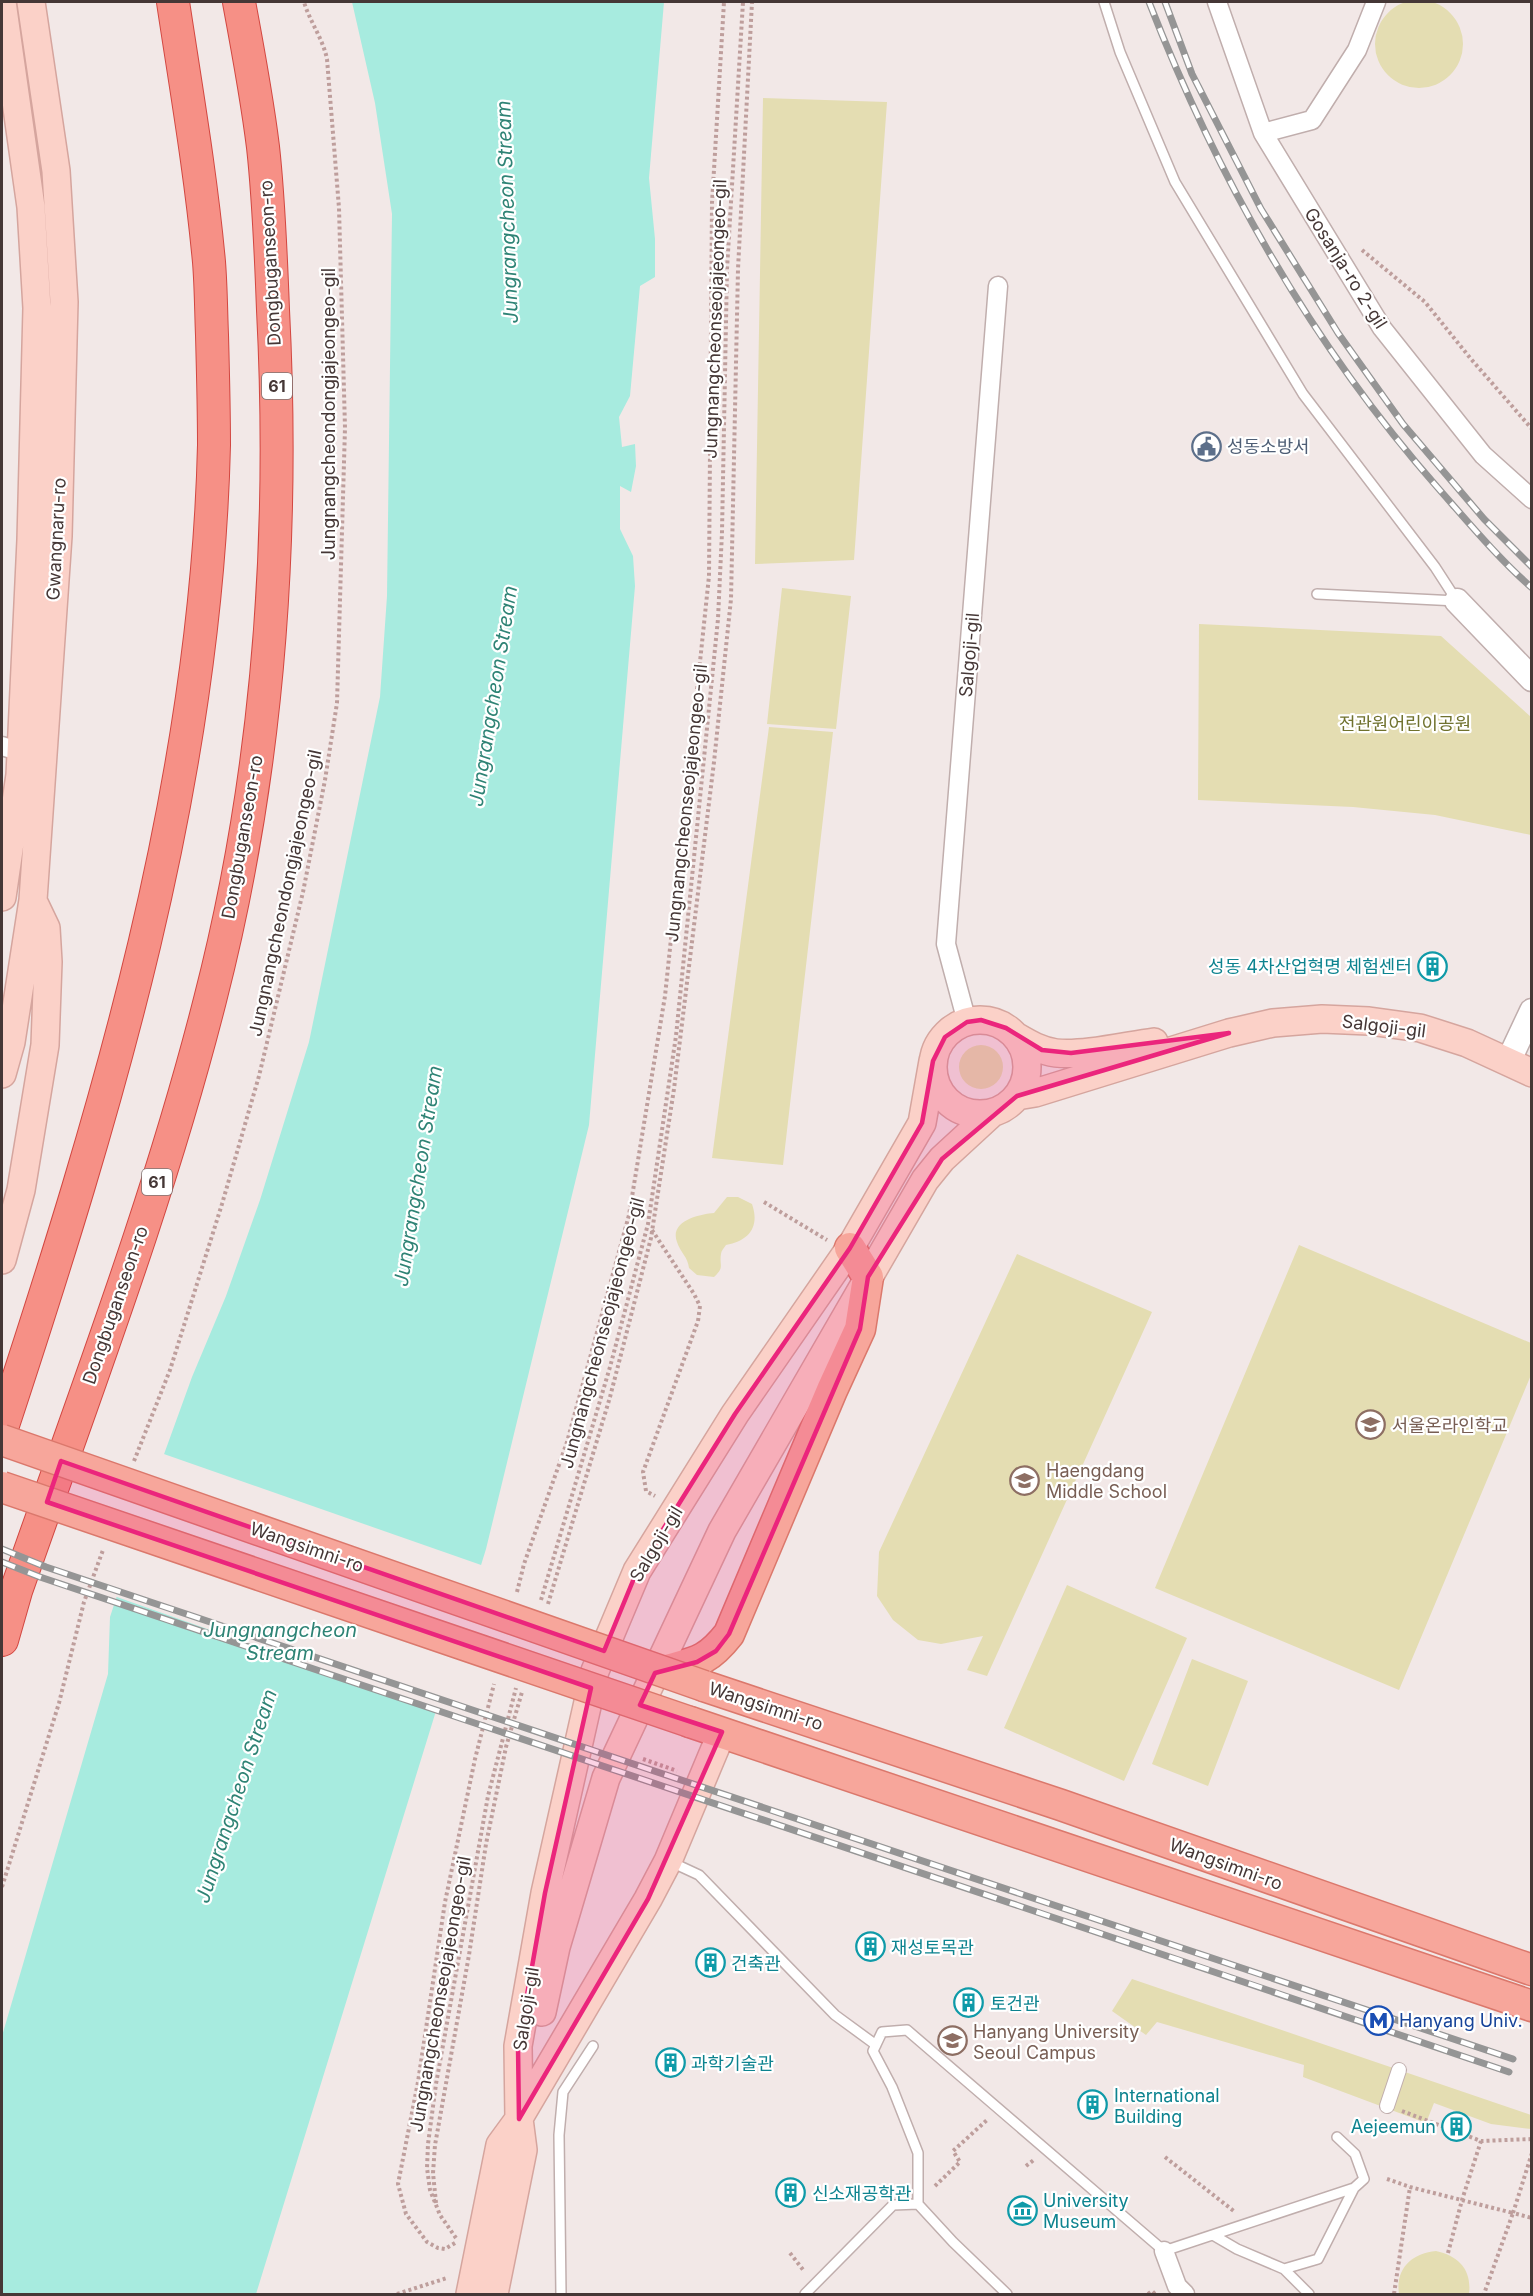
<svg xmlns="http://www.w3.org/2000/svg" width="1533" height="2296" font-family="Inter,'Noto Sans KR',sans-serif">
	<rect width="100%" height="100%" fill="#f2e8e7"/>
	<!-- green -->
	<path fill="#e4ddb2" d="M1375 44a44 44 0 1 1 88 0a44 44 0 1 1-88 0Z
		M763 98 887 102 854 560 755 564Z
		M782 588 851 596 836 729 767 724Z
		M1199 624 1441 636 1531 717V835L1435 815 1353 807 1198 800Z
		M769 727 833 732 783 1165 712 1158Z
		M959 1067a22 22 0 1 1 44 0a22 22 0 1 1-44 0Z
		M727 1197H738L752 1204C760 1227 749 1241 726 1245 724 1248 721 1251 721 1254 719 1266 725 1267 714 1277L697 1275 689 1268C688 1257 680 1252 677 1242 669 1221 700 1214 714 1213Z
		M1299 1245 1531 1343V1375L1399 1690 1155 1588Z
		M1017 1254 1152 1312 987 1676 967 1670 983 1636 941 1644 918 1640 893 1620 877 1596 879 1552Z
		M1067 1585 1187 1638 1124 1781 1004 1728Z
		M1192 1659 1248 1681 1208 1786 1152 1764Z
		M1132 1979 1531 2115V2129L1491 2124 1434 2103 1426 2123 1303 2077 1304 2065 1157 2022 1146 2035 1112 2011Z
		M1436 2251C1459 2256 1472 2270 1469 2294H1399C1395 2269 1412 2253 1436 2251Z"/>
	<!-- water -->
	<path fill="#a7ebdf" d="M352 2H664L649 178 655 239V277L640 286 630 396 619 417 622 447 635 444 636 466 631 492 620 486V529L633 556 635 586 589 1125 486 1549 256 2294H2V2036L108 1674 110 1617 163 1457 192 1377 226 1296 260 1200 309 1042 380 697 387 596 392 214 375 103Z"/>
	<!-- pier -->
	<path fill="#f2e8e7" d="M161 1453 484 1566 439 1711 114 1596Z"/>
	<g fill="none" stroke-linecap="round" stroke-linejoin="round">
		<defs>
			<path id="service" d="M1104 2 1120 52 1175 182 1303 394 1435 567 1457 601
				M1317 594 1457 601
				M671 1862 699 1875 835 2015 876 2045
				M918 2204V2153L892 2087 873 2051 882 2032 907 2030 1164 2251 1354 2188 1364 2179 1355 2154 1337 2137
				M1213 2235 1237 2249 1284 2269 1309 2294
				M1284 2269 1318 2259 1354 2188
				M561 2294 559 2135 563 2092 593 2046
				M805 2294 893 2205 918 2204 953 2242 1007 2294"/>
			<path id="pedestrian" d="M1387 2106 1399 2070"/>
			<path id="minor" d="M1217 2 1263 133 1382 328 1483 455 1532 499
				M1263 133 1312 120 1357 50 1376 2
				M2 746 21 752
				M967 1022 946 944 998 286
				M1164 2251 1177 2286 1185 2294"/>
			<path id="tertiary" d="M1457 601 1532 679
				M1508 1062 1532 1011"/>
			<path id="secondary" d="M2 897 20 775 31 540 37 308 31 207 2 2
				M933 1067a47 47 0 1 1 94 0a47 47 0 1 1-94 0Z
				M1017 1037C1029 1044 1041 1051 1056 1053 1083 1056 1125 1046 1154 1042
				M2 1074 11 1042 33 900 58 536 64 302 56 171 31 2
				M1017 1096 1035 1093 1229 1033 1273 1023 1322 1019 1369 1021 1420 1028 1467 1043 1532 1073
				M2 1260 21 1190 45 1045 48 962 46 928 35 905
				M542 2012 556 1947 606 1778 722 1531 925 1180 942 1159 992 1113
				M519 2118 648 1899 668 1861 722 1732
				M470 2294 500 2145 519 2119 521 2111
				M494 2294 523 2150 519 2119 518 2046 545 1893 595 1671 637 1571 735 1414 850 1248 922 1123 933 1061"/>
			<path id="primary" d="M663 1671C696 1662 707 1662 729 1634L832 1390 860 1329 868 1277 850 1248
				M704 1686 1061 1805 1532 1970
				M690 1722 1532 2006"/>
			<path id="trunk" d="M2 1428C107 1109 206 784 214 445 214 409 213 372 212 335 211 311 211 287 209 262 201 175 186 88 173 2
				M2 1640 16 1591C84 1396 159 1201 210 1000 268 775 285 542 273 310 271 256 269 201 263 147 257 98 248 50 239 2"/>
		</defs>
		<!-- service casing -->
		<use href="#service" stroke="#c0aead" stroke-width="12"/>
		<!-- pedestrian casing -->
		<use href="#pedestrian" stroke="#c0aead" stroke-width="16"/>
		<!-- minor casing -->
		<use href="#minor" stroke="#c0aead" stroke-width="21"/>
		<!-- tertiary casing -->
		<use href="#tertiary" stroke="#c0aead" stroke-width="27"/>
		<!-- secondary casing -->
		<use href="#secondary" stroke="#d5a59e" stroke-width="30"/>
		<!-- primary casing -->
		<use href="#primary" stroke="#db786c" stroke-width="33"/>
		<!-- trunk casing -->
		<use href="#trunk" stroke="#d24741" stroke-width="34"/>
		<!-- path -->
		<path stroke="#be9e9c" stroke-width="4" stroke-dasharray="3 3" stroke-linecap="butt" d="M1362 250 1425 302 1471 359 1532 429
			M764 1202 827 1240
			M652 1230 694 1294 700 1306 698 1321 643 1472 646 1491 655 1496
			M134 1461 170 1370 222 1204 259 1076 303 892 325 780 337 703 345 428 339 208 327 59C323 39 310 22 304 2
			M517 1592 524 1564 567 1442 629 1215 665 996 709 576 712 203 724 2
			M541 1600 610 1367 648 1224 676 1036 718 619 722 532 727 269 743 2
			M548 1604 610 1397 651 1238 674 1089 714 762 731 599 738 269 752 2
			M643 1759 677 1771
			M2 1887 59 1703 84 1602 103 1550
			M1402 2111 1481 2141 1532 2139
			M1532 2153 1513 2213 1532 2218
			M1165 2157 1235 2212
			M1026 2166 1035 2159
			M1387 2179 1410 2187 1513 2213 1484 2294
			M935 2186 960 2162 953 2151 987 2120
			M436 2203 433 2173 435 2145 469 1955 486 1844 506 1747 522 1692
			M456 2238 440 2215 430 2190 427 2168 428 2144 436 2084 488 1796 516 1688
			M455 2243 445 2249 438 2248 427 2242 406 2214 398 2184 418 2082 445 1902 475 1759 494 1684
			M790 2253 804 2271
			M1448 2253 1462 2200 1481 2141
			M397 2294 447 2278
			M1148 2294 1152 2291 1155 2294
			M1394 2294 1410 2187"/>
		<!-- service -->
		<use href="#service" stroke="#fff" stroke-width="9"/>
		<!-- pedestrian -->
		<use href="#pedestrian" stroke="#fff" stroke-width="14"/>
		<!-- minor -->
		<use href="#minor" stroke="#fff" stroke-width="18"/>
		<!-- tertiary -->
		<use href="#tertiary" stroke="#fff" stroke-width="24"/>
		<!-- secondary -->
		<use href="#secondary" stroke="#fbd1c8" stroke-width="27"/>
		<!-- primary -->
		<use href="#primary" stroke="#f7a69b" stroke-width="30"/>
		<!-- trunk -->
		<use href="#trunk" stroke="#f69086" stroke-width="32"/>
		<defs>
			<path id="rail" d="M1149 2C1218 179 1312 345 1438 488 1468 522 1498 558 1532 588
				M1165 2 1192 74 1261 209 1338 333 1403 424 1484 519 1532 567
				M2 1549 46 1567 1513 2059
				M2 1562 40 1577C530 1742 1020 1905 1509 2072"/>
		</defs>
		<!-- rail casing -->
		<use href="#rail" stroke="#959595" stroke-width="7"/>
		<!-- rail -->
		<use href="#rail" stroke="#fff" stroke-width="4.5" stroke-dasharray="14" stroke-linecap="butt"/>
		<defs>
			<path id="primary-bridge" d="M2 1440 704 1686
				M2 1487 690 1722"/>
		</defs>
		<!-- primary-bridge casing -->
		<use href="#primary-bridge" stroke="#db786c" stroke-width="33" stroke-linecap="butt"/>
		<!-- primary-bridge -->
		<use href="#primary-bridge" stroke="#f7a69b" stroke-width="30"/>
	</g>
	<!-- marked area -->
	<path fill="#eb257c" fill-opacity="0.2" stroke="#eb257c" stroke-width="4.5" stroke-linejoin="round" d="M981 1020 1006 1028 1042 1050 1071 1053 1229 1033 1017 1096 942 1159 868 1277 860 1329 729 1634 716 1651 697 1662 655 1673 640 1705 722 1732 648 1899 519 2119 518 2046 545 1893 591 1688 47 1502 61 1461 604 1651 637 1571 735 1414 850 1248 922 1123 933 1061 945 1037 967 1022Z"/>
	<!-- icons -->
	<defs>
		<symbol id="civic-ring" viewBox="-11 -11 22 22"><circle r="9.5" fill="#fff" stroke="#5c6f8a" stroke-width="1.5"/><path d="M-.6-6.5H3V-4.5H.6V-3L4-1V1h2V6H-6V1h2V-1L-.6-3ZM-1.2 2.5V6h2.4V2.5Z" fill="#5c6f8a"/></symbol>
		<symbol id="building-ring" viewBox="-11 -11 22 22"><circle r="9.5" fill="#fff" stroke="#0f9aa8" stroke-width="1.5"/><path d="M-4-6H4V6H1V3H-1V6H-4ZM-2.5-4.3h1.7v1.8h-1.7ZM.8-4.3h1.7v1.8H.8ZM-2.5-1h1.7V.8h-1.7ZM.8-1h1.7V.8H.8Z" fill="#0f9aa8"/></symbol>
		<symbol id="school-ring" viewBox="-11 -11 22 22"><circle r="9.5" fill="#fff" stroke="#8d6e63" stroke-width="1.5"/><path d="M0-5L7-2L0 1L-7-2ZM-4 1L0 2.5L4 1V4Q0 6-4 4Z" fill="#8d6e63"/></symbol>
		<symbol id="metro-ring" viewBox="-11 -11 22 22"><circle r="9.5" fill="#fff" stroke="#1a4fb4" stroke-width="1.5"/><path d="M-5.5 5V-5H-3L0 0L3-5H5.5V5H3V-.5L0 4L-3-.5V5Z" fill="#1a4fb4"/></symbol>
		<symbol id="university-ring" viewBox="-11 -11 22 22"><circle r="9.5" fill="#fff" stroke="#8d6e63" stroke-width="1.5"/><path d="M0-5L7-2L0 1L-7-2ZM-4 1L0 2.5L4 1V4Q0 6-4 4Z" fill="#8d6e63"/></symbol>
		<symbol id="museum-ring" viewBox="-11 -11 22 22"><circle r="9.5" fill="#fff" stroke="#0f9aa8" stroke-width="1.5"/><path d="M0-6L6-3V-2H-6V-3ZM-5-1h2V3h-2ZM-1-1h2V3h-2ZM3-1h2V3H3ZM-6 4H6V6H-6Z" fill="#0f9aa8"/></symbol>
	</defs>
	<g fill-rule="evenodd">
		<use href="#civic-ring" x="1190" y="430" width="33" height="33"/>
		<use href="#building-ring" x="1416" y="950" width="33" height="33"/>
		<use href="#school-ring" x="1354" y="1408" width="33" height="33"/>
		<use href="#school-ring" x="1008" y="1464" width="33" height="33"/>
		<use href="#building-ring" x="854" y="1930" width="33" height="33"/>
		<use href="#building-ring" x="694" y="1946" width="33" height="33"/>
		<use href="#building-ring" x="952" y="1986" width="33" height="33"/>
		<use href="#metro-ring" x="1362" y="2004" width="33" height="33"/>
		<use href="#university-ring" x="936" y="2024" width="33" height="33"/>
		<use href="#building-ring" x="654" y="2046" width="33" height="33"/>
		<use href="#building-ring" x="1076" y="2088" width="33" height="33"/>
		<use href="#building-ring" x="1440" y="2110" width="33" height="33"/>
		<use href="#building-ring" x="774" y="2176" width="33" height="33"/>
		<use href="#museum-ring" x="1006" y="2194" width="33" height="33"/>
	</g>
	<g text-anchor="middle" dominant-baseline="central" stroke-width="4.5" stroke-linejoin="round" paint-order="stroke">
		<!-- shield labels -->
		<g fill="#fff" stroke="#7d7372" stroke-width="1.5">
			<rect x="262" y="373" width="30" height="26" rx="4.5"/>
			<rect x="142" y="1169" width="30" height="26" rx="4.5"/>
		</g>
		<g font-size="16" font-weight="bold" fill="#453736">
			<text x="277" y="386">61</text>
			<text x="157" y="1182">61</text>
		</g>
		<!-- street labels -->
		<g font-size="18" fill="#453736" stroke="#fff">
			<text transform="translate(270 263) rotate(-93)">Dongbuganseon-ro</text>
			<text transform="translate(1346 268) rotate(58)">Gosanja-ro 2-gil</text>
			<text transform="translate(715 319) rotate(-88)">Jungnangcheonseojajeongeo-gil</text>
			<text transform="translate(328 414) rotate(-90)">Jungnangcheondongjajeongeo-gil</text>
			<text transform="translate(56 539) rotate(-87)">Gwangnaru-ro</text>
			<text transform="translate(969 655) rotate(-85)">Salgoji-gil</text>
			<text transform="translate(686 803) rotate(-84)">Jungnangcheonseojajeongeo-gil</text>
			<text transform="translate(242 837) rotate(-80)">Dongbuganseon-ro</text>
			<text transform="translate(285 893) rotate(-78)">Jungnangcheondongjajeongeo-gil</text>
			<text transform="translate(1384 1026) rotate(7)">Salgoji-gil</text>
			<text transform="translate(115 1305) rotate(-71)">Dongbuganseon-ro</text>
			<text transform="translate(602 1333) rotate(-75)">Jungnangcheonseojajeongeo-gil</text>
			<text transform="translate(656 1544) rotate(-59)">Salgoji-gil</text>
			<text transform="translate(307 1547) rotate(19)">Wangsimni-ro</text>
			<text transform="translate(766 1706) rotate(18)">Wangsimni-ro</text>
			<text transform="translate(1226 1864) rotate(20)">Wangsimni-ro</text>
			<text transform="translate(440 1994) rotate(-80)">Jungnangcheonseojajeongeo-gil</text>
			<text transform="translate(526 2009) rotate(-81)">Salgoji-gil</text>
		</g>
		<!-- service labels -->
		<g font-size="18" fill="#4e5e75" stroke="#fff" text-anchor="start">
			<text x="1227" y="446">성동소방서</text>
		</g>
		<!-- park labels -->
		<g font-size="18" fill="#70722e" stroke="#fff">
			<text x="1405" y="723">전관원어린이공원</text>
		</g>
		<!-- culture labels -->
		<g font-size="18" fill="#0d838f" stroke="#fff" text-anchor="start">
			<text x="1412" y="966" text-anchor="end">성동 4차산업혁명 체험센터</text>
			<text x="891" y="1947">재성토목관</text>
			<text x="731" y="1963">건축관</text>
			<text x="990" y="2003">토건관</text>
			<text x="691" y="2063">과학기술관</text>
			<text x="1114" y="2095">International<tspan x="1114" dy="21">Building</tspan></text>
			<text x="1436" y="2126" text-anchor="end">Aejeemun</text>
			<text x="812" y="2193">신소재공학관</text>
			<text x="1043" y="2200">University<tspan x="1043" dy="21">Museum</tspan></text>
		</g>
		<!-- education labels -->
		<g font-size="18" fill="#785e54" stroke="#fff" text-anchor="start">
			<text x="1392" y="1425">서울온라인학교</text>
			<text x="1046" y="1470">Haengdang<tspan x="1046" dy="21">Middle School</tspan></text>
			<text x="973" y="2031">Hanyang University<tspan x="973" dy="21">Seoul Campus</tspan></text>
		</g>
		<!-- transit labels -->
		<g font-size="18" fill="#164399" stroke="#fff" text-anchor="start">
			<text x="1399" y="2020">Hanyang Univ.</text>
		</g>
		<!-- water labels -->
		<g font-size="20" font-style="italic" fill="#2e8375" stroke="#fff">
			<text transform="translate(507 212) rotate(-92)">Jungrangcheon Stream</text>
			<text transform="translate(493 696) rotate(-81)">Jungrangcheon Stream</text>
			<text transform="translate(418 1176) rotate(-81)">Jungrangcheon Stream</text>
			<text x="280" y="1630">Jungnangcheon<tspan x="280" dy="23">Stream</tspan></text>
			<text transform="translate(236 1796) rotate(-72)">Jungrangcheon Stream</text>
		</g>
	</g>
	<!-- border -->
	<rect width="1533" height="2296" fill="none" stroke="#453736" stroke-width="6"/>
</svg>
